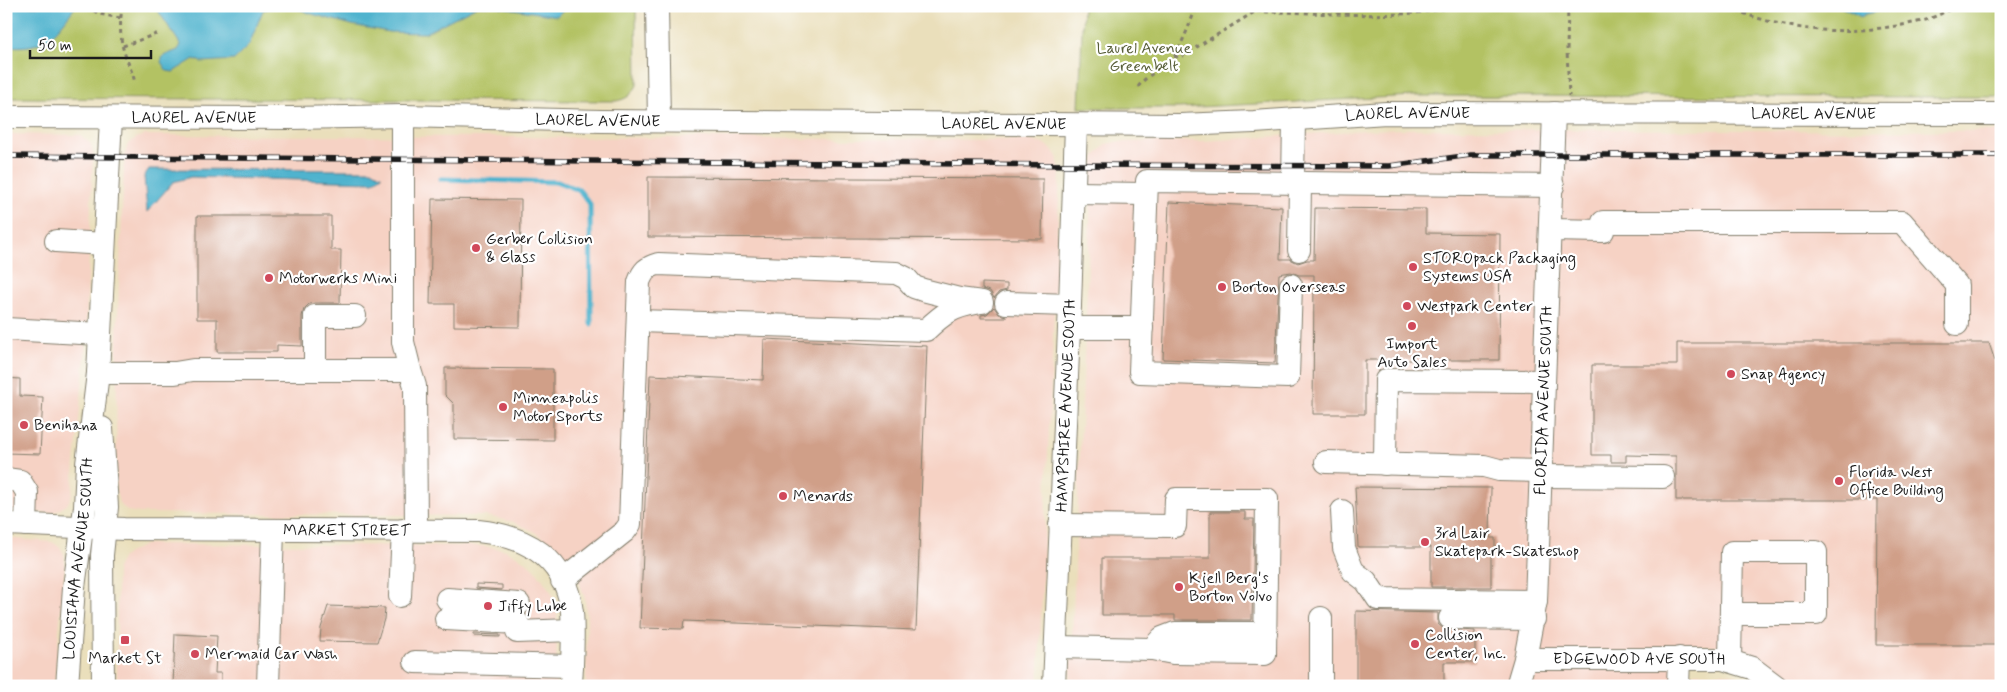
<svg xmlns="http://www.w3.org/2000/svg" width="2007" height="692" font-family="Mynerve,sans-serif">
	<rect width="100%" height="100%" fill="#fff"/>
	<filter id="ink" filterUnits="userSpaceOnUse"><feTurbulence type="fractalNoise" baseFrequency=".02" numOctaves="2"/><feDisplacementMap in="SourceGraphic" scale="10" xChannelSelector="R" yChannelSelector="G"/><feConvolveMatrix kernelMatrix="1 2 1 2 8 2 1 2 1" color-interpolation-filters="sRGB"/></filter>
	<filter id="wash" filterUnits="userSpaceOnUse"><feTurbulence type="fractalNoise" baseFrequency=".0096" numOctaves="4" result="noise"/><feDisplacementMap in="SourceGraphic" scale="20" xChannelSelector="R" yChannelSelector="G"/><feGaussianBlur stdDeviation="1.12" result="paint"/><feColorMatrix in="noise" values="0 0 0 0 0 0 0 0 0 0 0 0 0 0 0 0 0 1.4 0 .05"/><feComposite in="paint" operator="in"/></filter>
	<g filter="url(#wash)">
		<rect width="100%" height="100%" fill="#eadfbb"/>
		<!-- built -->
		<path fill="#f6d2c4" d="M1409 129 2001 131V686H1794L1775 666 1748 651 1721 646 1679 645V673H1724L1734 675 1755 686H1070L1092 173 1095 156 1106 144 1116 142 1204 141 1368 130Z
			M6 134 80 135 91 144 93 154 85 354 72 494 67 505 53 513 6 511Z
			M145 135 1029 140 1047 145 1057 155 1060 172 1038 686H586L587 619 585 599 579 581 571 566 554 546 533 531 513 522 487 516 140 513 127 511 119 503 116 491 117 335 124 167 126 150 129 144 136 138Z
			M6 538 52 542 60 547 64 554 65 564 54 686H6Z
			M147 544 484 546 506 550 525 561 535 569 552 593 557 612 556 686H117V568L123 557 128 553Z"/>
		<!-- green -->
		<path fill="#b3c264" stroke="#686f40" d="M6 6H636L637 85C632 95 627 99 616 101L6 98Z
			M1083 6H2001V97L1414 96 1178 108H1079Z"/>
		<!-- water -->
		<path fill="#4fb3ce" stroke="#366875" d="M6 6H76C53 36 46 50 6 46Z
			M155 6H278L263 10 249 45 234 60 201 62 194 59 173 72 167 71 161 62 163 56 178 50 181 45Z
			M291 6H477L425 33 389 32 352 25 312 14Z
			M495 6H567L557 16Z
			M1839 6H1902L1866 14 1861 17Z
			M149 169 372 170 382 176 373 182 191 177 173 182 147 212 144 176Z"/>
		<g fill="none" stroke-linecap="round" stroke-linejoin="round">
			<!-- stream -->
			<path stroke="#4fb3ce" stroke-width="5" d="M441 179 558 182 579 190 590 204 591 324"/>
		</g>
		<g id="blocks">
			<!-- building -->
			<path fill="#d09f88" d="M648 177 1043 179 1042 239 648 237Z
				M432 199 521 200 520 327 454 326V304H430Z
				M1169 202 1282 207 1280 259H1290L1298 263 1307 260H1314L1315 208 1426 209V233L1500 234 1499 360H1365V414H1313L1314 275H1299L1291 272 1279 274 1275 363 1163 359Z
				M197 216H331V250H341L340 303H315L309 304 304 309 302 316V346L277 345V352H217V319H197Z
				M982 283 1007 284V290L999 292 994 298 990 291 982 289Z
				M994 307 999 314 1006 316V318H981V315L987 314Z
				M764 339 927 346 916 630 684 621 683 629 640 628 650 375 763 380Z
				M1677 343H1989L2001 379V645H1876L1877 500H1676V456L1626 455V462H1611V455H1592V365H1677Z
				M445 368 553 369V440L454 439V404L445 395Z
				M6 378 20 379V396L43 397 40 454 6 453Z
				M1355 487 1491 488 1490 538H1495V551H1491V587H1431V547H1358Z
				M1210 512H1245V519H1254L1252 620H1175V615H1102V558H1210Z
				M476 584 502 585V590L476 588Z
				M328 606 385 608 384 619 377 642 320 641 321 628Z
				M1356 611 1438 613V624L1444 629 1475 631V662H1444V686H1356Z
				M175 634 217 636 215 673H221V686H173Z
				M474 634 500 635V637L474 636Z"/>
		</g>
	</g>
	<g filter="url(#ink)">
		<use href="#blocks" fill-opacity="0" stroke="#837e6c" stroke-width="1"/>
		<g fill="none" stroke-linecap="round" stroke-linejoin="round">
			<defs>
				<g id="minor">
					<path d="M657 6 659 121"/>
					<path d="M403 116V342L410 370"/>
					<path id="s1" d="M6 117 291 118 403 116 601 121 1180 125 1254 122 1386 113 2001 114"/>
					<path d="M1293 183 1294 119"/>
					<path d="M1075 193 1146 194"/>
					<path d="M1603 222H1902L1957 285V324"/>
					<path d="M1551 230 1603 231"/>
					<path d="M56 241 104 244"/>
					<path d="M1299 250 1300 183"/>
					<path d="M1291 285 1288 377 1140 372 1147 181 1553 186"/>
					<path d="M1006 303 1070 305"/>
					<path d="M638 321 926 330C943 314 952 307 976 303"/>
					<path d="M1069 328H1142"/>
					<path d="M6 329 100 334"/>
					<path d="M315 370V316H355"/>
					<path d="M98 373H175L193 370H410L415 386 416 530"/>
					<path d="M102 428 107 507 102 555 103 686"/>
					<path d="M1326 462 1484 466 1499 470 1541 471"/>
					<path d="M1385 464 1386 380 1544 381"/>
					<path d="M1541 476 1663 477"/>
					<path d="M6 479 20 481 27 492 26 525"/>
					<path d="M1342 511 1344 548 1353 571 1366 581 1378 599 1536 601"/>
					<path id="s2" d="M6 524 124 529 478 531C527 536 566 559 572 612 574 636 572 662 571 686"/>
					<path d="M562 581 625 531 630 524 639 282C643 271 647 267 658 264L896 273 906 278 914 287 923 290 959 299 982 302"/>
					<path d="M400 596 403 530"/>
					<path d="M447 599 519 604"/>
					<path d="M1450 618 1534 619"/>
					<path d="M446 619 518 623"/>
					<path d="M517 632 572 630"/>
					<path d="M1056 647 1152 649 1173 653 1265 654 1267 499H1176L1175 526 1060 525"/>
					<path d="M1152 649 1162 638 1175 633H1266"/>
					<path id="s3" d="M1525 659H1723L1752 668 1776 686"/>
					<path d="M1730 661 1732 552H1816V614H1732"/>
					<path d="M415 662 572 666"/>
					<path id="s4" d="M67 686 74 587 85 507 87 464 98 373 111 118"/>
					<path d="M268 686 273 530"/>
					<path id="s5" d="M1054 686 1070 305 1076 125"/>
					<path d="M1321 686V618"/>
					<path id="s6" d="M1517 686 1525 659 1536 601 1554 113"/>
					<path d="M1678 686 1679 658"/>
				</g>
			</defs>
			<!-- minor casing -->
			<use href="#minor" stroke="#837e6c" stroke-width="24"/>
			<!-- path -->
			<path stroke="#837e6c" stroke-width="3" stroke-dasharray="4 4" stroke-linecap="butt" d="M87 6 99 14 121 18
				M122 6C120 23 119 41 126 57 129 66 133 73 135 83
				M1251 6 1256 11 1268 12C1325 12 1401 21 1455 6
				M1568 6 1567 50 1569 96
				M1729 6C1740 13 1751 16 1764 20 1817 35 1868 33 1922 21 1934 18 1946 11 1957 6
				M123 46 159 33
				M1174 57 1182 56 1256 11
				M1138 87C1146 75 1161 70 1171 59 1182 48 1190 21 1197 6"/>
			<!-- minor -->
			<use href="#minor" stroke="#fff" stroke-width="22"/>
			<defs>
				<path id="rail" d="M6 156 1076 165 1389 166 1471 155H2001"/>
			</defs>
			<!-- rail casing -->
			<use href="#rail" stroke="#1c1c1c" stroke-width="5.5"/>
			<!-- rail -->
			<use href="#rail" stroke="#fff" stroke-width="4" stroke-dasharray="11" stroke-linecap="butt"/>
		</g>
	</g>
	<!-- markers -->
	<g fill="#d1495b" stroke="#fff" stroke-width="2">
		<circle cx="476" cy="248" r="5"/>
		<circle cx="1413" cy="267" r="5"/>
		<circle cx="269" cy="278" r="5"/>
		<circle cx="1222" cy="287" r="5"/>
		<circle cx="1407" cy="306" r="5"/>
		<circle cx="1412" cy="326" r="5"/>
		<circle cx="1731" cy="374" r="5"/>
		<circle cx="503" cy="407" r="5"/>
		<circle cx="24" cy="425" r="5"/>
		<circle cx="1839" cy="481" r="5"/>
		<circle cx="783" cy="496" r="5"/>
		<circle cx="1425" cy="542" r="5"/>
		<circle cx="1179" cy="587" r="5"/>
		<circle cx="488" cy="606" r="5"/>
		<rect x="120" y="635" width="10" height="10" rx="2.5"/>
		<circle cx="1415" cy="644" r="5"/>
		<circle cx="195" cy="654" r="5"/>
	</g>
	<g text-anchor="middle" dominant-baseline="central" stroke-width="4.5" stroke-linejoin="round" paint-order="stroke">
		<!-- park labels -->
		<g font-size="16" fill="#585e39" stroke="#fff">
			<text x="1144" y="48">Laurel Avenue<tspan x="1144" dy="18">Greenbelt</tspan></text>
		</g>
		<!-- street labels -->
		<g font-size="16" fill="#1c1c1c" stroke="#fff">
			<text stroke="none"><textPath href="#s1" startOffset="1402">LAUREL AVENUE</textPath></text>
			<text stroke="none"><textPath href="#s1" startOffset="1808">LAUREL AVENUE</textPath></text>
			<text stroke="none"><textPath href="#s1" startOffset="188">LAUREL AVENUE</textPath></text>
			<text stroke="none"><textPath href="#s1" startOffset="592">LAUREL AVENUE</textPath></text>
			<text stroke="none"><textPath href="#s1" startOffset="998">LAUREL AVENUE</textPath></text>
			<text stroke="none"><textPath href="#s6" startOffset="288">FLORIDA AVENUE SOUTH</textPath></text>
			<text stroke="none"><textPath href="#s5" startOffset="281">HAMPSHIRE AVENUE SOUTH</textPath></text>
			<text stroke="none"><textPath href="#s2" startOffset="341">MARKET STREET</textPath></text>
			<text stroke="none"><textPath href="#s4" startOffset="128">LOUISIANA AVENUE SOUTH</textPath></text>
			<text stroke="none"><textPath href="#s3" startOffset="114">EDGEWOOD AVE SOUTH</textPath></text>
		</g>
		<!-- poi labels -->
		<g font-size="16" fill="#1c1c1c" stroke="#fff" text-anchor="start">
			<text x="486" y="239">Gerber Collision<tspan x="486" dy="18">&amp; Glass</tspan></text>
			<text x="1423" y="258">STOROpack Packaging<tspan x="1423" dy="18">Systems USA</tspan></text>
			<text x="279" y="278">Motorwerks Mini</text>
			<text x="1232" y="287">Borton Overseas</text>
			<text x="1417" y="306">Westpark Center</text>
			<text x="1412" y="344" text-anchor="middle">Import<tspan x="1412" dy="18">Auto Sales</tspan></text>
			<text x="1741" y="374">Snap Agency</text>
			<text x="513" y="398">Minneapolis<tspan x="513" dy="18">Motor Sports</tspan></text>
			<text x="34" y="425">Benihana</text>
			<text x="1849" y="472">Florida West<tspan x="1849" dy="18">Office Building</tspan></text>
			<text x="793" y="496">Menards</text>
			<text x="1435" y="533">3rd Lair<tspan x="1435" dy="18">Skatepark-Skateshop</tspan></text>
			<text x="1189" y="578">Kjell Berg's<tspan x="1189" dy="18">Borton Volvo</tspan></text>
			<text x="498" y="606">Jiffy Lube</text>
			<text x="1425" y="635">Collision<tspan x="1425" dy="18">Center, Inc.</tspan></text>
			<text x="205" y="654">Mermaid Car Wash</text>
			<text x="125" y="658" text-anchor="middle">Market St</text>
		</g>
	</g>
	<!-- margin -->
	<rect width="2007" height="692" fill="none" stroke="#fff" stroke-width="25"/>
	<!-- scale -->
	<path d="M30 50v8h121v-8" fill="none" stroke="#1c1c1c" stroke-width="2.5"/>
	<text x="38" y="50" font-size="15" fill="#1c1c1c" stroke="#ffffff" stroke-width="4" paint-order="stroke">50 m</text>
</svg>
